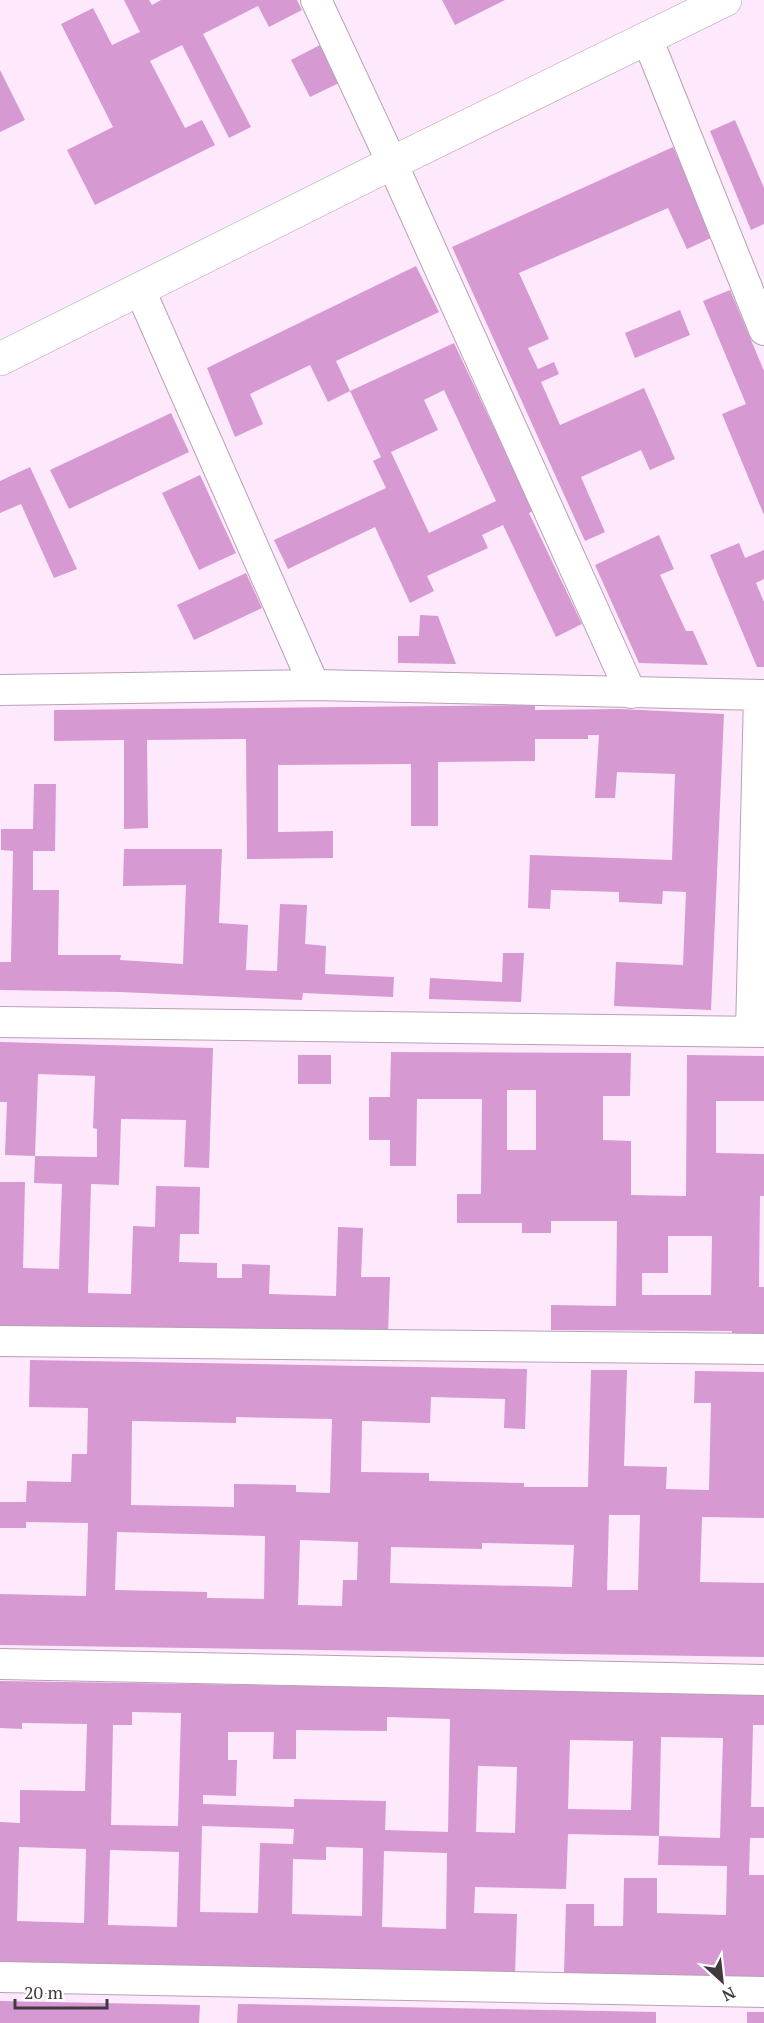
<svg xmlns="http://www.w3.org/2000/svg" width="764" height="2023" font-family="'PT Serif',serif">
	<rect width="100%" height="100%" fill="#fde9fb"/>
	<!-- building -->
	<path fill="#d699d2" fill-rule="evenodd" d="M124 0H149L152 5 161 0H297L302 10 269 27 258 6 203 34 251 127 229 138 182 45 150 61 185 128 202 120 215 145 95 205 67 150 113 127 61 24 93 8 112 45 140 32Z
		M442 0H505L455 25Z
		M320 45 339 83 310 97 291 60Z
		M0 70 25 120 0 132Z
		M735 120 764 188V224L751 230 710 131Z
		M673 147 713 237 687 249 668 208 519 273 549 339 528 348 538 369 554 362 559 374 541 382 560 425 644 388 675 459 650 470 641 450 581 477 605 532 585 541 452 247Z
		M416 266 439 312 336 361 350 391 328 402 310 365 250 394 263 424 235 437 207 368Z
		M730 290 764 371V515L722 414 746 404 703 301Z
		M680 310 690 335 635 358 625 333Z
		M454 343 533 511 529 513 582 624 556 637 503 525 482 535 488 548 427 576 434 591 410 603 375 527 288 569 274 540 386 488 373 461 381 457 350 391ZM444 390 496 501 429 533 391 452 438 430 424 400Z
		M171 413 189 452 69 509 50 470Z
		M30 467 77 569 54 578 21 504 0 513V481Z
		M200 475 236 553 199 570 162 493Z
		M659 535 674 569 660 575 686 631H693L708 665 639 663 595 565Z
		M739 543 745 558 764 550V579L756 583 764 602V667H757L710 555Z
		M246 573 262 608 194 640 177 605Z
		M420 615 438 616 456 664 398 663V636H419Z
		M535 705V710L620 709 724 714 711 1010 614 1006 616 962 683 965 686 892 663 891 662 904 619 902V892L551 890 550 909 528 908 530 855 672 860 675 774 617 772 615 798H595L599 735H588V739H535V761L438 762V826H411V764L278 765V832L333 831V858L247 859 246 739 147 740 148 828 124 829V740L54 741V710Z
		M34 784H56L55 851H33V890H59L58 955H121L120 960 183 964 186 885 123 886 124 849H222L219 923 248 925 246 970 277 971 280 904 307 905 305 944 326 946 325 974 394 977 393 997 303 993 302 1000 120 992 0 990V962H11L13 851 1 850V829H33Z
		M503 953H524L521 1002 429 999 430 978 502 982Z
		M0 1042 213 1048 209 1168 184 1167 186 1120 121 1119 119 1185 91 1184 88 1293 131 1294 133 1226 155 1227 156 1186 200 1187 199 1234H180L179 1262 217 1263V1278H242V1264L270 1265 269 1294 336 1296 338 1227 363 1228 361 1277H390L388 1334 0 1326V1182H25L23 1268 59 1269 62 1184 34 1183 35 1156 97 1157V1129L93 1128 95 1076 38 1074 35 1156 5 1155 7 1102H0Z
		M391 1052 631 1053 630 1096H603V1140L631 1141V1195L686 1196 687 1055 764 1056V1101H716V1153L764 1154V1196H760L759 1287H764V1336H732V1331L551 1330V1305L616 1306 617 1221H551V1233H522V1223H457V1194H481L482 1099H417L416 1166H390V1140H369V1097H390ZM507 1090H536V1150H507ZM668 1236H712L711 1295H642V1273H668Z
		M298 1055H331V1084H298Z
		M30 1360 527 1369 525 1429 504 1428 505 1399 431 1397 430 1423 362 1421 361 1472 429 1473V1481L524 1483V1487H588L591 1370H627L624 1466 667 1467 666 1489 709 1490 711 1403H694L695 1371 764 1372V1518L702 1517 700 1582 764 1583V1657L0 1645V1594L86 1596 88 1523 26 1522V1528H0V1502H26L27 1481 71 1482 72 1454H87L88 1408 29 1407ZM236 1417 332 1419 330 1493 296 1492V1485L234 1484V1507L131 1505 132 1421 236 1423ZM609 1515H640L638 1590H607ZM117 1532 265 1536 264 1599 207 1598V1592L115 1590ZM300 1540 358 1542 357 1580H343L342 1606 298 1605ZM482 1543 574 1545 572 1587 390 1583 391 1547 482 1549Z
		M0 1681 764 1693V1725H753L751 1807H764V1838H750L749 1875H764V1978L564 1974 566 1904H594V1926H623L624 1878H657V1913L726 1915 727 1866 658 1865 659 1836 568 1834 566 1889 475 1887 474 1913 517 1914 515 1974 0 1965V1822L20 1823V1790L85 1791 87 1724 22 1723V1729L0 1728ZM132 1712 181 1713 178 1826 111 1825 113 1725H132ZM387 1717 450 1719 448 1832 385 1830 386 1801 294 1799V1807L203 1804V1795L236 1796 237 1760H228V1732H274L273 1759H296V1730L387 1731ZM661 1737 723 1738 720 1838 659 1836ZM570 1740 633 1741 631 1810 568 1809ZM478 1766 517 1767 515 1833 476 1832ZM202 1826 294 1829 293 1844 260 1843 258 1913 200 1912ZM19 1847 86 1849 84 1923 17 1921ZM326 1847 363 1848 362 1916 292 1914 293 1859 326 1860ZM110 1850 179 1852 177 1927 108 1925ZM384 1851 447 1853 446 1929 382 1927Z
		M0 2001 200 2005 199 2023H0Z
		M238 2004 656 2012V2023H237Z
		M747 2012H764V2023H747Z"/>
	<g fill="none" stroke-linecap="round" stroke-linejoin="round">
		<defs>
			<path id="minor" d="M316 0 392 163 631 693
				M647 38 764 330
				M140 290 314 685
				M0 690 314 685 764 695
				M0 1022 764 1032
				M751 1032 759 695
				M0 1341 764 1349
				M0 1664 764 1680
				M0 1977 764 1992"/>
			<path id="secondary" d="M0 359 392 163 725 0"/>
		</defs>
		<!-- minor casing -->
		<use href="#minor" stroke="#b8a1b6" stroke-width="32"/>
		<!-- secondary casing -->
		<use href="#secondary" stroke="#b8a1b6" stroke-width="34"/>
		<!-- minor -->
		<use href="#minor" stroke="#fff" stroke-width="30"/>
		<!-- secondary -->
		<use href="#secondary" stroke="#fff" stroke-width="33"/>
	</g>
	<!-- north arrow -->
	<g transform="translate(722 1981) rotate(153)" stroke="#ffffff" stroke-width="4.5" paint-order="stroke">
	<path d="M0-4.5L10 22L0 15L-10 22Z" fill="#423841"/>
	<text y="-9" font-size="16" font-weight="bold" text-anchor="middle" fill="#423841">N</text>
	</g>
	<!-- scale -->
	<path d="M15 1999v9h92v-9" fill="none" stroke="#423841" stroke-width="3"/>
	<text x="24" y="1999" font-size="18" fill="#423841" stroke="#ffffff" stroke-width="4.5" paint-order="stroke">20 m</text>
</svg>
